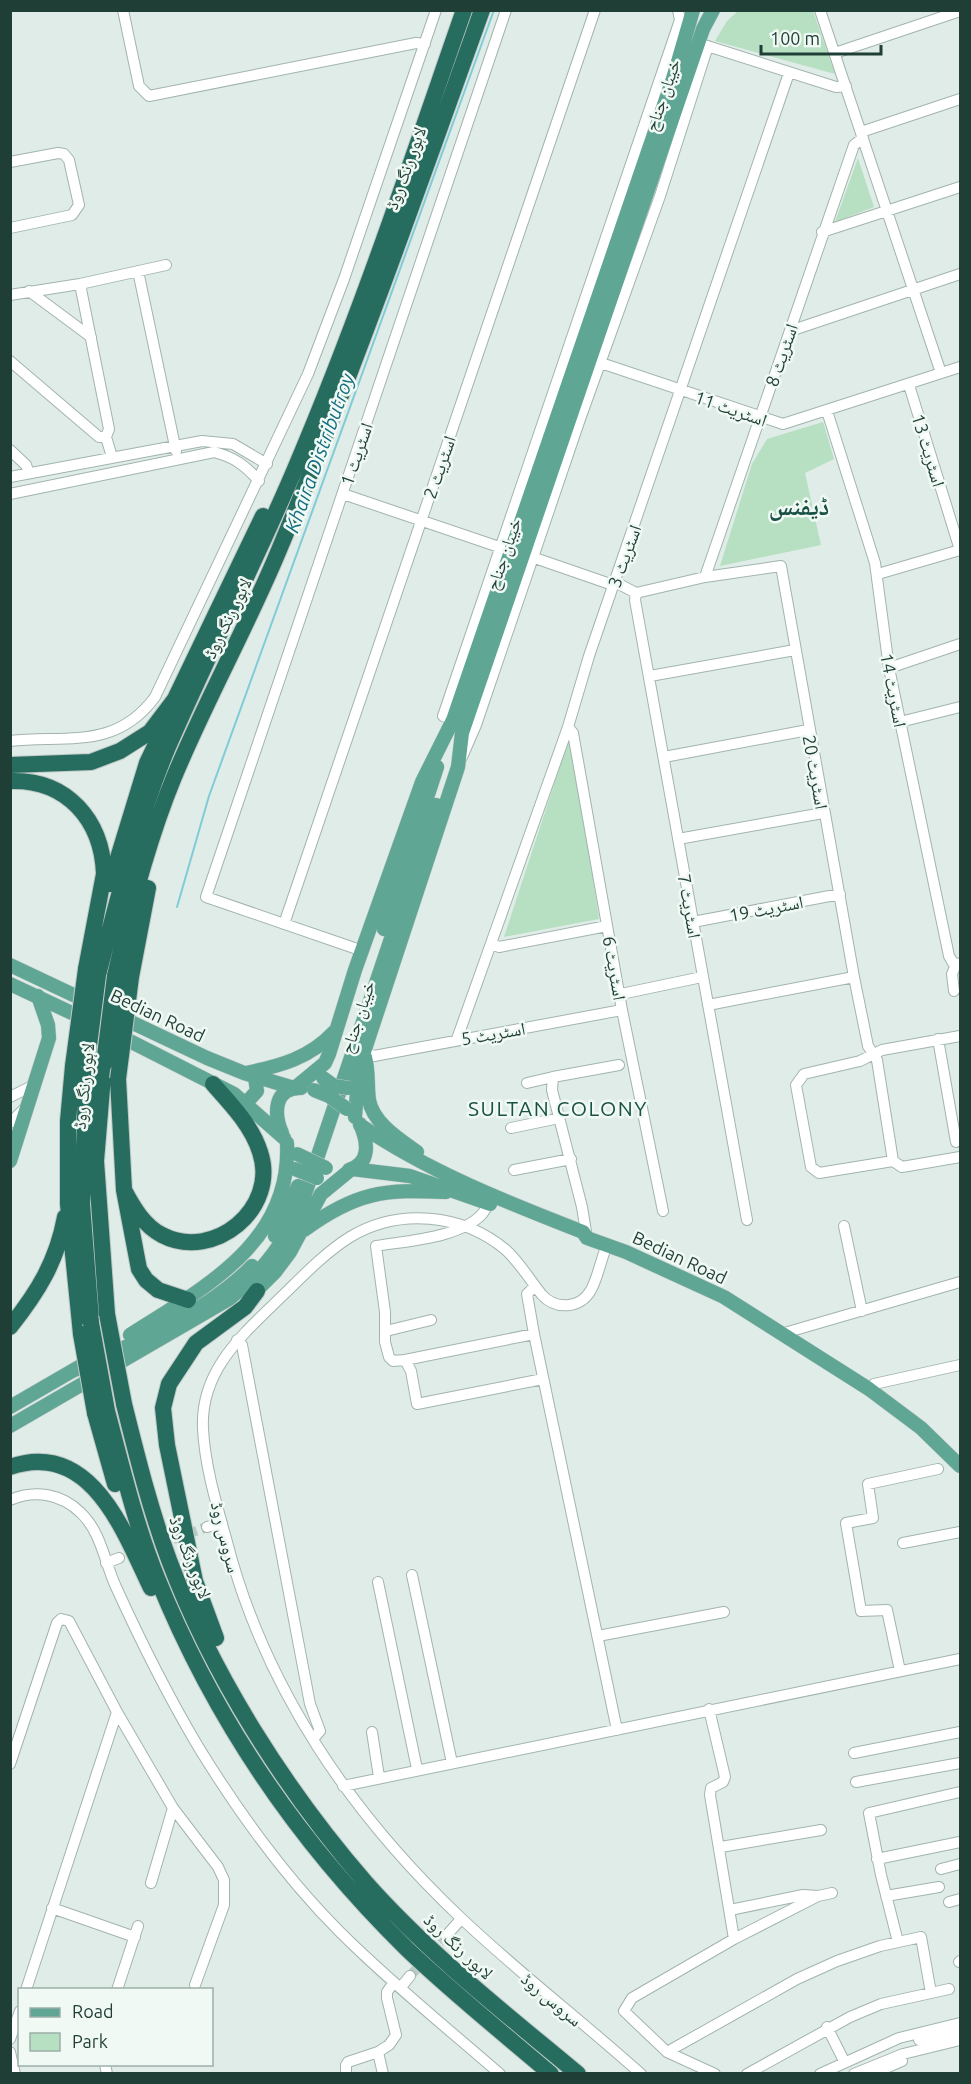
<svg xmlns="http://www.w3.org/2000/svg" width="971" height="2084" font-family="Ubuntu,'Noto Naskh Arabic',sans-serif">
	<rect width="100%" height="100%" fill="#e0ece7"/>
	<!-- green -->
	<path fill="#b6e0c1" d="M739 10 813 11 835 74 715 41 727 21Z
		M858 158 874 207 835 222Z
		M823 422 834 459 805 473 821 545 720 566 752 464 767 439Z
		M571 733 599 919 504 937Z"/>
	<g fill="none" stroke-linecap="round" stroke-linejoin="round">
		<!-- stream -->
		<path stroke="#81cbd7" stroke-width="2" d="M177 907 209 796 494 10"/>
		<!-- minor-tunnel -->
		<path stroke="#b9c9c4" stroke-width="10" stroke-dasharray="10 5" stroke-linecap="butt" d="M159 1544 207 1527
			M410 1976 446 1936"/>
		<defs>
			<path id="minor" d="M123 10 139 86 149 96 416 43 425 44
				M820 10 941 373
				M701 44 836 87 846 86
				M835 53 960 11
				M861 132 960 99
				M10 162 58 153 64 154 69 160 79 205 72 215 10 228
				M822 232 960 187
				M138 271 176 451
				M80 284 109 429 106 437
				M29 291 91 337
				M10 295 80 284 166 265
				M790 331 960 274
				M10 361 99 437H106L112 457
				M595 361 783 424 960 367
				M909 385 960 550
				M827 411 875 563 889 668 949 956 953 963 960 964
				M10 450 26 465 29 473
				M10 477 202 441 233 444 267 464
				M10 494 214 452C234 457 246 466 259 481
				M343 494 505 549
				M529 556 613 585
				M878 574 960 550
				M705 577 854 145 863 138
				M615 582 636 593
				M636 593 705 577 781 566 854 977 868 1046 877 1060 893 1161 902 1167 960 1157
				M636 593 635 600 747 1220
				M889 668 960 644
				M650 676 795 650
				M453 720 443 716 680 20 678 10
				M900 722 960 707
				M568 727 573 733 622 1010 663 1211
				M10 741C67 735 116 750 155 697L308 374 344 279 436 10
				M462 757 476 725 579 422 660 196 708 46
				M664 757 808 730
				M678 839 823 813
				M693 922 840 894
				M284 924 595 10
				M493 944 499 947 607 926
				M363 951 206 897 506 10
				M954 991 952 974 956 964
				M621 994 702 977
				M708 1005 854 977
				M457 1039 568 727 589 656 789 73
				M938 1039 956 1142
				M364 1052 374 1056 622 1010
				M527 1083 553 1077
				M10 1097 34 1085
				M10 1123 27 1106
				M511 1128 559 1118
				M893 1161 819 1173 811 1167 796 1085 804 1074 860 1061 882 1050 960 1036
				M514 1170 571 1159
				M491 1196C489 1202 486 1209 483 1213 462 1238 405 1241 376 1246L385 1312V1342L389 1357 393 1361 405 1360 411 1371 417 1404 543 1379
				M844 1226 862 1311
				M587 1238 582 1207 552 1090 553 1077 619 1065
				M607 1245C601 1259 598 1277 591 1290 580 1309 556 1310 542 1295 530 1280 520 1263 506 1250 462 1213 398 1208 350 1237 323 1254 300 1279 277 1301 240 1337 200 1372 203 1429 205 1467 217 1506 227 1542 265 1689 352 1815 461 1918 519 1973 582 2021 641 2074
				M535 1286 527 1294 534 1334 617 1730
				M386 1331 431 1320
				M781 1334 960 1282
				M237 1340 242 1345 310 1704 320 1731 313 1739
				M405 1360 534 1334
				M869 1389 874 1384 960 1365
				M10 1500C35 1489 62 1494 81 1513 101 1532 105 1563 116 1587 141 1642 168 1696 199 1748 239 1813 286 1878 340 1932 390 1982 446 2027 500 2074
				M207 1527 222 1523
				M903 1543 960 1532
				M106 1563 119 1558
				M412 1575 452 1763
				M378 1582 417 1769
				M598 1636 724 1612
				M900 1671 887 1610 861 1611 846 1523 873 1518 868 1484 938 1469
				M709 1709 725 1777 723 1782 711 1788 710 1795 734 1939
				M372 1732 379 1777
				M854 1753 960 1732
				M10 1764 57 1623 61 1619 69 1621 117 1712 173 1808 218 1867 224 1880V1905L195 1985
				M856 1782 960 1763
				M343 1786 960 1659
				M721 1847 821 1830
				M877 1859 960 1842
				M941 1869 960 1864
				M151 1883 173 1808
				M886 1896 939 1887
				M949 1902 960 1899
				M52 1908 135 1937
				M730 1910 803 1895 818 1896
				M446 1936 461 1919
				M898 1942 881 1875 869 1813 960 1792
				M959 1962 960 1961
				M401 1987 410 1976
				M26 1990 117 1712
				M117 1990 138 1926
				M827 2027 844 2061
				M10 2039 20 2011
				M919 2040 960 2031
				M10 2052 15 2074
				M667 2052 797 1979 837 1961 880 1946 921 1937 931 1993
				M105 2064 107 2074
				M346 2074V2065L348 2062 378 2052
				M383 2074 378 2052 389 2045 396 2035 387 1998V1992L394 1982
				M715 2074 667 2052 624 2011 632 1998 734 1939 818 1896 832 1893
				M747 2074 850 2017 881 2004 949 1989
				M820 2074 899 2038 960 2023
				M854 2074 903 2054 960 2040
				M872 2074 902 2061"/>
			<path id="major" d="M384 929 437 767
				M10 965 207 1058 244 1073 294 1088
				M10 984 89 1021
				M114 1033 234 1094 284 1138
				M365 1057C369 1072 367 1086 369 1100 373 1123 399 1139 417 1152
				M246 1073C280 1066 310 1058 334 1032
				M296 1087 325 1063 329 1054 355 970 422 782 453 720 673 79 693 10
				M246 1103 257 1091 255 1077
				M355 1117 358 1079 364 1052 458 767 462 733 703 29 713 10
				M360 1125C429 1172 506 1202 583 1232L587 1238 626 1252 724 1297 869 1389 921 1428 960 1466
				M282 1133C274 1115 273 1087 301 1088
				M10 1161 49 1038 48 1025 38 996
				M352 1169 410 1176 490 1204
				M349 1170C371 1163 368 1142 360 1124
				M304 1230C356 1192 384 1189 446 1192
				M275 1236 298 1186
				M251 1296 275 1272 290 1252 321 1194 349 1171
				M130 1335C203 1288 292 1243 287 1143
				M72 1371C130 1346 209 1311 252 1266
				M10 1407 79 1367
				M10 1426 229 1299C263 1272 287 1240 303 1200L436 805"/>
			<path id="highway" d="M10 765 91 762 120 751 150 732 175 699 263 516
				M10 781C67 779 102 820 104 874L86 969
				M110 884 147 763 168 719
				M98 975C118 898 137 821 168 747 209 652 257 559 297 464 360 316 411 162 464 10
				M115 976C130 909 148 840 174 777 206 700 247 627 279 550 353 373 417 192 482 10
				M131 977 148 888
				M87 1061 82 1204 91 1319
				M104 1064 96 1161 107 1314
				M73 1066 68 1121V1204L81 1334
				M118 1079 124 1190 139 1269 146 1280 158 1290 188 1300
				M124 1190C133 1207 144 1226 162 1235 214 1262 279 1208 260 1152 252 1126 231 1104 213 1084
				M10 1327C38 1292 57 1261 65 1217
				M124 1404C137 1456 150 1509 169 1560 212 1675 286 1791 366 1883 429 1954 505 2013 578 2074
				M107 1411C122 1467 136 1527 158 1580 215 1720 300 1844 407 1949 453 1993 503 2033 551 2074
				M95 1413 115 1484
				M10 1467C91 1439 124 1532 151 1588
				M216 1638 195 1581 167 1445 163 1408 169 1384 196 1343 245 1307 257 1291"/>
		</defs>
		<!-- minor casing -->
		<use href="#minor" stroke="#a2b4ae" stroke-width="12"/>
		<!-- major casing -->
		<use href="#major" stroke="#c0c9c7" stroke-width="15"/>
		<!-- highway casing -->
		<use href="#highway" stroke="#c0c9c7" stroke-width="18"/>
		<!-- minor -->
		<use href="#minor" stroke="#fff" stroke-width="10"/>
		<!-- major -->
		<use href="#major" stroke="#5fa694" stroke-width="14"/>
		<!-- highway -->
		<use href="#highway" stroke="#276d5f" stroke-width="16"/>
		<defs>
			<path id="major-bridge" d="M323 1078 334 1086 348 1088
				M314 1090 329 1096 347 1109
				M297 1154 326 1168
				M295 1169 317 1178"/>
			<path id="highway-bridge" d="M87 1061 98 975
				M104 1064 115 976
				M73 1066 86 969
				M118 1079 131 977
				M107 1314 124 1404
				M91 1323 107 1411
				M81 1334 95 1413"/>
		</defs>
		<!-- major-bridge casing -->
		<use href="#major-bridge" stroke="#c0c9c7" stroke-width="15" stroke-linecap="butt"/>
		<!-- highway-bridge casing -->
		<use href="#highway-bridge" stroke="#c0c9c7" stroke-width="18" stroke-linecap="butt"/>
		<!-- major-bridge -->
		<use href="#major-bridge" stroke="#5fa694" stroke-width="14"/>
		<!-- highway-bridge -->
		<use href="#highway-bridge" stroke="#276d5f" stroke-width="16"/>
	</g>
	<g text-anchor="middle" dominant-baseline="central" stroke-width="5" stroke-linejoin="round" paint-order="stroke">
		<!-- street labels -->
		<g font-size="18" fill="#1f3e36" stroke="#f0f9f4">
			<text transform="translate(662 95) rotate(-71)">خیبان جناح</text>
			<text transform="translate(405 168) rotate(-70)">لاہور رنگ روڈ</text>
			<text transform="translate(781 355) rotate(-71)">اسٹریٹ 8</text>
			<text transform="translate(731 408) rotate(19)">اسٹریٹ 11</text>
			<text transform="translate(929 450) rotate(73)">اسٹریٹ 13</text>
			<text transform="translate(356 454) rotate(-71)">اسٹریٹ 1</text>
			<text transform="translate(439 467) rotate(-71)">اسٹریٹ 2</text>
			<text transform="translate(503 554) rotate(-71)">خیبان جناح</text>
			<text transform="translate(624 556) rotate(-70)">اسٹریٹ 3</text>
			<text transform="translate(227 618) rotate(-64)">لاہور رنگ روڈ</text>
			<text transform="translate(894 690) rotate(79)">اسٹریٹ 14</text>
			<text transform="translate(816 772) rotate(80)">اسٹریٹ 20</text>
			<text transform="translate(690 906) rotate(80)">اسٹریٹ 7</text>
			<text transform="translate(766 908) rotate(-11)">اسٹریٹ 19</text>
			<text transform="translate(615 968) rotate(80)">اسٹریٹ 6</text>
			<text transform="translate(158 1015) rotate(25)">Bedian Road</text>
			<text transform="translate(357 1017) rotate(-72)">خیبان جناح</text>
			<text transform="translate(493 1033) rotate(-10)">اسٹریٹ 5</text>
			<text transform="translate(83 1086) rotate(-84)">لاہور رنگ روڈ</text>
			<text transform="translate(680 1257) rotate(25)">Bedian Road</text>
			<text transform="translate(226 1537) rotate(76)">سروس روڈ</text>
			<text transform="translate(191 1557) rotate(69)">لاہور رنگ روڈ</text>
			<text transform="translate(459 1946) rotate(43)">لاہور رنگ روڈ</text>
			<text transform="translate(552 1999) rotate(40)">سروس روڈ</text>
		</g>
		<!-- water labels -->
		<g font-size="20" font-style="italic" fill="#136e80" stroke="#f0f9f4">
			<text transform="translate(319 453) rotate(-70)">Khaira Distributroy</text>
		</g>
		<!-- quarter labels -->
		<g font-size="21" letter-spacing="1.5" fill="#195244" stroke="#f0f9f4">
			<text x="558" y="1108">SULTAN COLONY</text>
		</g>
		<!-- district labels -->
		<g font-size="24" font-weight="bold" fill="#195244" stroke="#f0f9f4">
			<text x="799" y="506">ڈیفنس</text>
		</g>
	</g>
	<!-- border -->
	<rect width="971" height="2084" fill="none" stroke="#1f3e36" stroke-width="24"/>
	<!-- legend -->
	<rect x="18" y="1988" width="195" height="78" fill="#f0f9f4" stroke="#9caea8" stroke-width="1.5"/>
	<rect x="30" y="2008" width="30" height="9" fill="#5fa694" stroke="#9caea8" stroke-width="1.5"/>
	<text x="72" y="2018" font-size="18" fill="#1f3e36">Road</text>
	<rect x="30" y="2033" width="30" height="18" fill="#b6e0c1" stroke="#9caea8" stroke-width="1.5"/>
	<text x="72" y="2048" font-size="18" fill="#1f3e36">Park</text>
	<!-- scale -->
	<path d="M761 45v9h120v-9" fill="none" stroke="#1f3e36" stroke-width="3"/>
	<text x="770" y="45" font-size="18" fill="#1f3e36" stroke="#f0f9f4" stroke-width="4.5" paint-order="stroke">100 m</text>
</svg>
